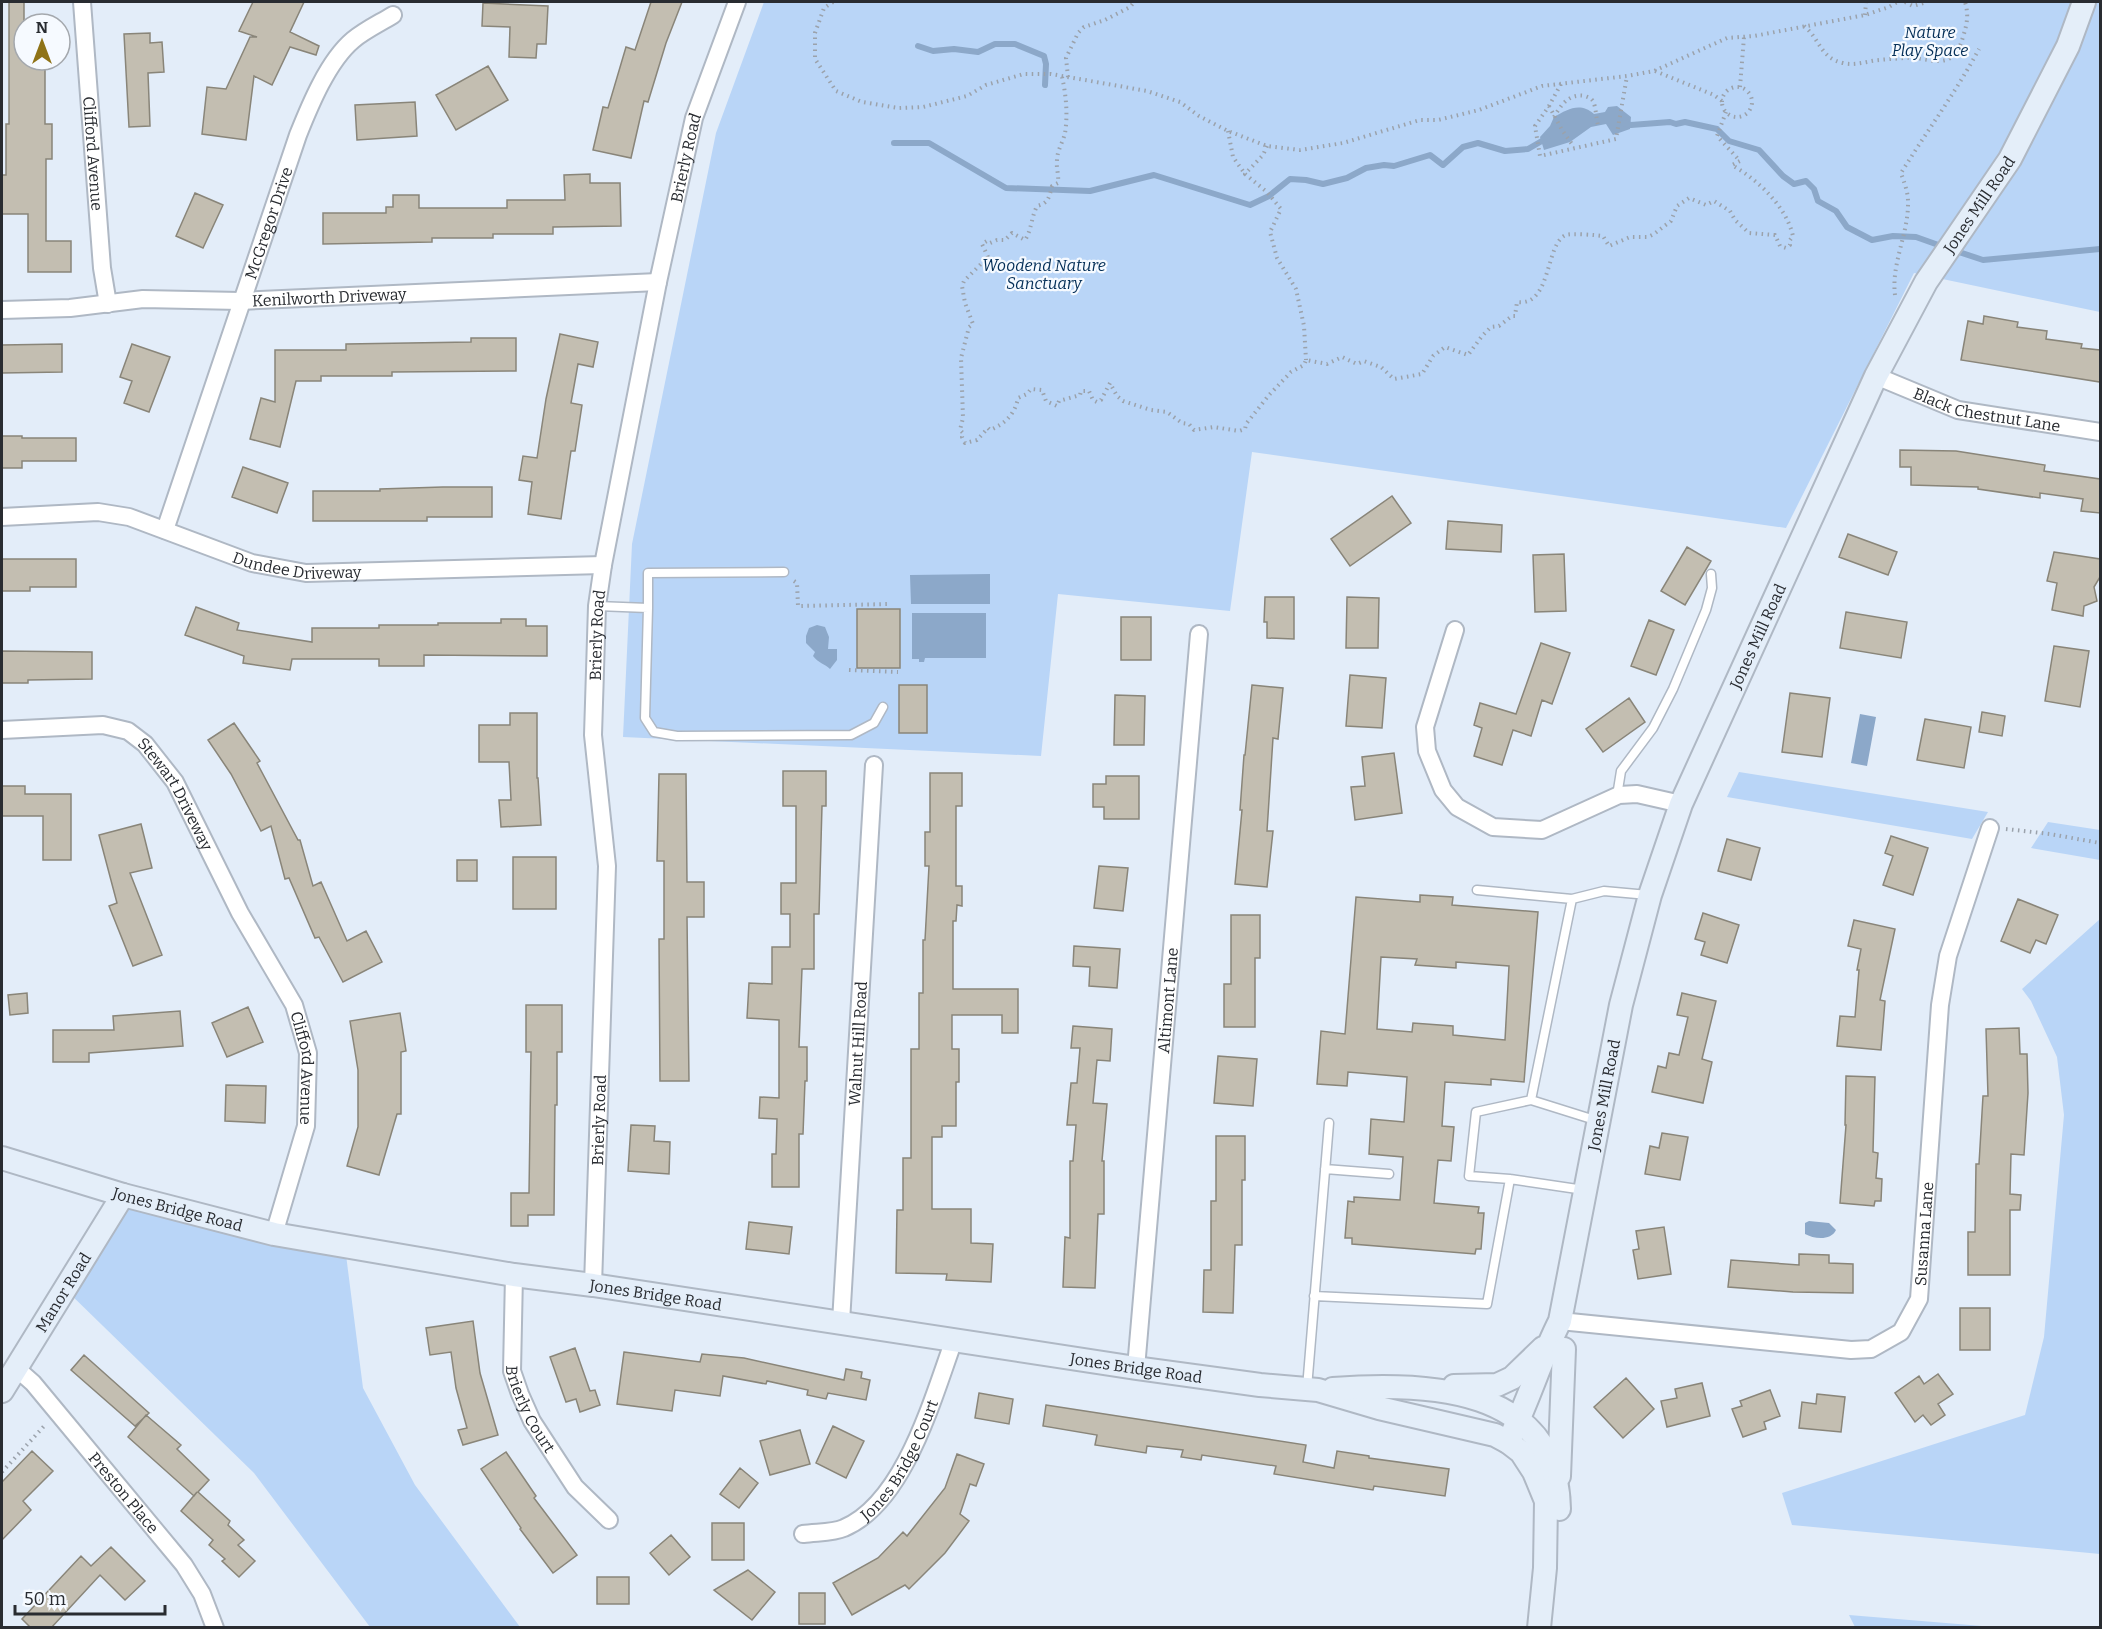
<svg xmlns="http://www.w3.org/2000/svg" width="2102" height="1629" font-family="Bitter,serif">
	<rect width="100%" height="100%" fill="#e3edf9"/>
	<!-- green -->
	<path fill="#b9d5f7" d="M764 2H2100V312L1914 273 1786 528 1252 452 1230 611 1058 594 1041 756 623 737 632 544 716 133Z
		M1739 772 1988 812 1972 839 1727 797Z
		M2048 822 2100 830V860L2031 848Z
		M2100 919V1554L1792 1525 1782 1493 2025 1415 2044 1337 2064 1115 2057 1057 2031 1001 2022 989Z
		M123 1195 345 1247 363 1388 415 1485 520 1627H370L254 1473 65 1289Z
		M1849 1615 1994 1627H1855Z"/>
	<!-- water -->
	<path fill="#8ca8c9" d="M1617 106 1631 117 1630 129 1613 135 1606 124 1591 127 1570 142 1544 150 1540 137 1550 126 1554 117C1568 109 1580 102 1594 114L1605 112 1608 107Z
		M990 574V604H911L910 575Z
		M912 613H986V658H925L924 662H919V659H912Z
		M817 625 825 627 829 637 828 649H837V660L830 669C825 664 818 663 813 656L815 652 806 643V636L809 628Z
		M1860 714 1876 717 1867 766 1851 763Z
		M1809 1221 1829 1223 1836 1230C1831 1241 1814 1239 1805 1234V1223Z"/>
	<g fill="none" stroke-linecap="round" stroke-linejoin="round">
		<!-- stream -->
		<path stroke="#8ca8c9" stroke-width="6" d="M918 46 933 51 954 49 978 52 995 44H1015L1044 56 1046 64 1045 85
			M1623 123 1631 125 1670 122 1676 124 1685 122 1717 129 1729 141 1759 150 1783 176 1794 184 1806 181 1814 189 1818 201 1836 211 1847 227 1872 240 1893 236 1916 237 1944 247
			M894 143H929L1006 188 1090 191 1154 175 1250 205 1269 196 1290 179 1306 180 1323 184 1347 178 1366 168 1384 165 1394 166 1430 155 1443 165 1463 147 1478 143 1505 151 1528 149 1547 138
			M1953 250 1983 260 2100 249"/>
	</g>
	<!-- building -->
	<path fill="#c3beb1" stroke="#898579" stroke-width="1.5" fill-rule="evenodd" d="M9 2H24V60H45V124H52V159H46V241H71V272H28V214H2V175H6V124H9Z
		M253 2H304L290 32 319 46 316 55 290 47 272 85 254 76 246 140 202 134 207 87 226 89 250 37H257L239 31Z
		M651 2H682L666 43 648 102 644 101 631 158 593 150 603 107 608 108 626 47 635 50Z
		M483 3 548 6 546 44H537L536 58 509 57 510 27 482 26Z
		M150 33V43L162 42 164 72 148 73 150 126 129 127 124 34Z
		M488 66 508 100 456 130 436 95Z
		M415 102 417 136 357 140 355 105Z
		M590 174V183H620L621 226 553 227V234H493V238H432V242L323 244V213H386V207H393V195H419V208H507V200H565L564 175Z
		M195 193 223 205 203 248 176 236Z
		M1984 316 2018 322 2017 327 2047 331 2046 339 2082 344 2081 348 2100 350V382L1961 360 1968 321 1983 324Z
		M560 334 598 342 593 367 578 364 571 403 582 405 575 451H571L561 519 528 514 532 482 519 480 523 456 537 458 546 399Z
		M471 338H516V371L392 372V376H321V381H296L280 447 250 439 261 398 275 402V350H346V344L471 342Z
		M62 344V372L2 373V345Z
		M132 344 170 357 149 412 124 403 132 381 120 377Z
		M2 436H22V438H76V461H22V468H2Z
		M1900 450 1956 451 2045 465 2044 471 2100 479V513L2081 511 2083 499 2040 493V498L1978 489V487L1911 485V467H1900Z
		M243 467 288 483 277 513 232 497Z
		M443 487H492V517H427V521H313V491H380V489Z
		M1392 496 1411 523 1350 566 1331 539Z
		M1448 521 1502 525 1501 552 1446 549Z
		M1848 534 1897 552 1888 575 1839 557Z
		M1687 547 1711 561 1685 605 1661 591Z
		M2054 552 2100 559V577L2094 587 2097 601 2084 606 2083 616 2052 610 2057 583 2047 581Z
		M1564 554 1566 611 1535 612 1533 555Z
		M2 559H76V587H30V591H2Z
		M1265 597H1294V639L1267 638V622H1264Z
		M1347 597 1379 598 1378 648H1346Z
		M196 607 239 623 237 630 312 642V628H379V625H438V623H501V619H526V626H547V656L424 655V666H379V659H292L290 670 243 663 244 656 185 635Z
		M857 609H900V668H857Z
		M1846 612 1907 622 1901 658 1840 648Z
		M1121 617H1151V660H1121Z
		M1649 620 1674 630 1656 675 1631 666Z
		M1541 643 1570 653 1552 704 1542 700 1531 736 1513 730 1502 765 1474 756 1482 728 1474 725 1480 703 1516 714Z
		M2054 646 2089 651 2080 707 2045 701Z
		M2 651 92 652V679L28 680V683H2Z
		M1350 675 1386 678 1382 728 1346 726Z
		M899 685H927V733H899Z
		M1252 685 1283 688 1278 739 1273 738 1267 831H1273L1267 887 1235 884 1242 810H1240L1244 755H1245Z
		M1790 693 1830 698 1822 757 1782 752Z
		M1115 695 1145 696 1144 745H1114Z
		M1629 698 1645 722 1603 752 1586 729Z
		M1982 712 2005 716 2002 736 1979 732Z
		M510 713H537V778H538L541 825 501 827 499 800H511L509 762H479V725H510Z
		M1925 719 1971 727 1964 768 1917 760Z
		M234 723 260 761 257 763 298 840H300L313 886 321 882 347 941 366 931 382 962 343 982 319 937 315 938 289 878 285 879 271 826 261 831 231 774 208 740Z
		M1394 753 1402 813 1355 820 1351 787 1365 786 1362 757Z
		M783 771H826V806H822L819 914H814V969H802L799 1047H807V1081H805L803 1134H799V1187H772V1154H776L777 1119 759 1118 760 1097 779 1098V1020L747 1018 749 983 772 984V947H790V914H781V883H796V806H783Z
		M930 773H962V806H956V886H962V906L957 905 956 921H953V989H1018V1033H1002V1015H952V1049H959V1082H956V1126H942V1137H932V1209H971V1243L993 1244 991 1282 946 1280 947 1274 896 1273 897 1210H903V1158H911V1049H919V993H923V940H925L929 866H925V832H930Z
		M659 774H686L687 882H704V917H687L689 1081H660L659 939H664V861H657Z
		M1106 776H1139V819H1104V807H1093V784H1106Z
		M2 786H25V794H71V860H43V816H2Z
		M141 824 152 868 130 873 162 955 133 966 109 906 117 903 99 835Z
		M1891 836 1928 848 1913 895 1883 885 1893 856 1885 853Z
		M1727 839 1760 848 1751 880 1718 871Z
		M513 857H556V909H513Z
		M457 860H477V881H457Z
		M1099 866 1128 868 1123 911 1094 908Z
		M1420 895 1453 897 1452 905 1538 912 1524 1082 1491 1079V1085L1445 1082 1442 1126 1454 1127 1451 1161 1438 1160 1434 1203 1479 1207 1478 1213H1484L1481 1249H1476L1475 1254 1352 1244V1238H1345L1348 1201 1354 1202V1197L1400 1200 1403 1157 1369 1154 1371 1119 1404 1122 1407 1077 1348 1072 1347 1086 1317 1084 1321 1031 1345 1034 1356 897 1420 902ZM1381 957 1417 959 1415 965 1456 968V962L1509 966 1505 1040 1453 1035V1026L1413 1023 1412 1032 1377 1029Z
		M2018 899 2058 915 2046 944 2036 940 2030 953 2001 941Z
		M1703 913 1739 925 1727 963 1701 955 1705 942 1695 939Z
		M1231 915H1260V958H1255V1027H1224V984H1231Z
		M1854 920 1895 929 1880 1000 1885 1001 1881 1050 1837 1046 1840 1016 1855 1017 1859 970H1857L1861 949 1848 946Z
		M1074 946 1120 949 1117 988 1089 986 1090 967 1073 966Z
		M27 993 28 1013 10 1015 8 995Z
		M1682 993 1716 1001 1702 1059 1712 1062 1703 1103 1652 1092 1658 1066 1666 1068 1669 1053 1679 1055 1688 1017 1677 1015Z
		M526 1005H562V1052H557V1105H555L554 1215H528V1226H511V1193H529L531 1052H526Z
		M248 1007 263 1042 227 1057 212 1023Z
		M180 1011 183 1046 89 1053V1062H53V1030H114L113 1016Z
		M400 1013 406 1051 401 1052V1114H397L379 1175 347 1166 358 1127V1070L350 1021Z
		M1073 1026 1112 1029 1110 1061 1097 1060 1093 1103 1107 1104 1102 1161H1104V1214H1098L1095 1288 1063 1287 1065 1237 1070 1238V1161H1073L1076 1125H1067L1071 1083H1077L1080 1048H1071Z
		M2019 1028 2020 1054H2027L2028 1093 2024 1155 2011 1154 2010 1194 2021 1195 2020 1210H2010V1275H1968V1232H1975L1976 1164H1979L1983 1096H1988L1986 1029Z
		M1218 1056 1257 1059 1253 1106 1214 1103Z
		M1846 1076 1875 1077 1873 1152 1878 1153 1876 1178 1882 1179 1881 1201H1875L1874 1206 1840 1203 1846 1125H1845Z
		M226 1085 266 1086 265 1123 225 1121Z
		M631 1125 655 1126 654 1141 670 1142 669 1174 628 1171Z
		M1662 1133 1688 1137 1680 1180 1645 1174 1650 1146 1659 1148Z
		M1216 1136H1245V1180H1242V1245H1235L1233 1313 1203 1312 1204 1270H1211V1201H1216Z
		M749 1222 792 1227 789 1254 746 1249Z
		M1664 1227 1671 1274 1638 1279 1633 1250 1639 1249 1636 1231Z
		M1799 1254 1829 1255V1263L1853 1264V1293L1793 1292 1728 1287 1731 1260 1799 1265Z
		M1960 1308H1990V1350H1960Z
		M473 1321 480 1373 498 1435 463 1445 458 1430 467 1428 456 1388 451 1352 430 1355 426 1328Z
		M575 1348 590 1391 595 1390 600 1405 580 1412 576 1399 566 1402 550 1357Z
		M624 1352 700 1362 702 1354 744 1358 844 1380 846 1369 862 1372 861 1378 870 1380 866 1400 828 1393 826 1399 807 1395 808 1390 767 1381 766 1384 723 1376 720 1396 675 1390 672 1411 617 1404Z
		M84 1355 149 1413 135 1426 71 1370Z
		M1938 1374 1953 1394 1938 1404 1945 1415 1931 1425 1923 1415 1915 1422 1895 1393 1919 1376 1924 1384Z
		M1626 1378 1654 1409 1623 1438 1594 1407Z
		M1702 1383 1710 1416 1667 1427 1661 1401 1677 1398 1675 1389Z
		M1770 1390 1780 1416 1764 1422 1766 1429 1743 1437 1732 1409 1742 1406 1740 1401Z
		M979 1393 1013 1399 1009 1424 975 1418Z
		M1817 1394 1845 1397 1841 1432 1799 1428 1802 1402 1816 1404Z
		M1046 1405 1306 1445 1303 1462 1334 1468 1337 1451 1369 1456V1458L1449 1469 1445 1496 1374 1486 1373 1490 1274 1474 1276 1466 1202 1455 1201 1460 1181 1457 1183 1450 1147 1446 1146 1453 1095 1445 1097 1435 1043 1426Z
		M146 1415 181 1445 177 1449 209 1480 198 1492 230 1521 228 1525 244 1540 238 1545 255 1561 239 1577 222 1561 225 1559 209 1545 213 1540 181 1511 197 1492 194 1496 128 1437Z
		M833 1426 864 1441 846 1478 816 1463Z
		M800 1430 810 1464 770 1475 760 1441Z
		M32 1451 53 1471 23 1501 31 1510 2 1540V1482Z
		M506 1452 536 1496 534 1498 577 1555 553 1573 520 1529 521 1528 481 1469Z
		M957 1454 984 1464 976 1486 970 1484 960 1514 969 1521 945 1553 909 1589 905 1585 852 1615 833 1583 878 1558 903 1532 907 1536 945 1488Z
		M740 1468 758 1483 739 1508 720 1494Z
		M712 1523H744V1560H712Z
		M671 1535 690 1557 669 1575 650 1553Z
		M111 1547 145 1581 125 1600 100 1575 51 1628H31L22 1619 81 1556 91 1566Z
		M748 1570 775 1592 752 1620 714 1590Z
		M597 1577H629V1604H597Z
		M799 1593H825V1624H799Z"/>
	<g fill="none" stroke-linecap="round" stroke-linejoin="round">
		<defs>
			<path id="lane" d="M597 606 648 608V573L784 572
				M648 608 645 718 654 732 677 736 851 735 874 723 883 707
				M1617 796 1621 771 1653 728 1673 689 1706 610 1712 588 1711 574
				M1477 890 1572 899 1531 1100
				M1572 899 1604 891 1648 895
				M1325 1169 1389 1174
				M1510 1179 1584 1190
				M1314 1296 1487 1304 1510 1179 1469 1176 1476 1112 1531 1100 1598 1121
				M1307 1388 1329 1123"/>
			<g id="street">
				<path id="s1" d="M82 2 102 268 108 304"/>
				<path id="s2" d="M2 310 70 308 143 299 240 301 658 282"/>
				<path id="s3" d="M1876 376 1958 410 2100 432"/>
				<path id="s4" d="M2 517 98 512 129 517 252 563 306 573 603 565"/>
				<path id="s5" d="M165 530 298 135C310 105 328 61 353 40 365 30 380 23 393 15"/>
				<path d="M1455 630 1425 727 1427 751 1443 790 1457 807 1493 827 1542 830 1619 795 1637 794 1681 804"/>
				<path id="s6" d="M2 730 103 725 128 731 145 744 175 782 240 913 294 1005 308 1053 306 1126 274 1234"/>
				<path id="s7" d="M514 1275 512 1371 520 1394 532 1421 575 1487 609 1520"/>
				<path id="s8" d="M593 1285 607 866 593 735 597 606 603 565 658 282 694 118 737 2"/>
				<path id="s9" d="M1560 1321 1851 1350 1871 1349 1901 1332 1919 1299 1940 1005 1948 956 1990 828"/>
				<path id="s10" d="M841 1322 874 765"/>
				<path id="s11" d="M16 1368 33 1383 184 1565 202 1594 215 1628"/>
				<path id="s12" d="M1136 1368 1199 634"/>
				<path id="s13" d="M803 1534C816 1532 833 1533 844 1528 905 1502 933 1397 954 1340"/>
			</g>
			<g id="secondary">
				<path id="s14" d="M2 1158 123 1195 274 1234 514 1275 593 1285 1136 1368 1260 1385 1318 1390 1379 1408 1495 1435 1508 1442 1521 1452 1534 1472 1546 1501 1545 1568 1539 1628"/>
				<path d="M1454 1386 1497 1385 1512 1378 1543 1348"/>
				<path d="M1333 1389C1425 1382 1557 1385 1559 1509"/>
				<path id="s15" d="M2 1391 123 1195"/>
				<path id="s16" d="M1508 1442C1528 1403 1540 1360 1560 1321L1621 1005 1650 895 1681 804 1876 376 1926 282 2010 159 2068 46 2084 2"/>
				<path d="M1559 1476 1564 1349"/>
			</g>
		</defs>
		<!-- lane casing -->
		<use href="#lane" stroke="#afb8c4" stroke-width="11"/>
		<!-- street casing -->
		<use href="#street" stroke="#afb8c4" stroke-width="20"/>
		<!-- secondary casing -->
		<use href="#secondary" stroke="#afb8c4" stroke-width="26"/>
		<!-- path -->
		<path stroke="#9ba2ab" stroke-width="4" stroke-dasharray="1.5 4.5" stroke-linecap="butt" d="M833 2 824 8 815 33V59L836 91 862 102 898 108 923 107 967 96 986 85 1024 74H1051L1147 91 1180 102 1199 116 1228 131 1267 146 1300 150 1343 143 1420 120H1438L1479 110 1542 86 1627 76 1654 71 1727 38 1754 36 1865 15 1889 7 1897 2
			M1905 2 1913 6 1927 2
			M1865 15 1866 2
			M1804 26C1820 39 1820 58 1843 63 1856 66 1867 61 1879 60 1887 59 1895 59 1903 58 1928 55 1952 76 1963 37 1967 24 1969 15 1965 2
			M1655 71 1714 95 1722 101
			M1062 77C1066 94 1068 115 1065 133 1063 142 1057 151 1057 160 1056 168 1059 175 1058 183L1052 186C1049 197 1049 203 1037 206 1031 218 1032 229 1025 240L1012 233 1005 240H997L990 243 987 241 982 244 988 257 964 281 962 286 965 303 973 324 969 327 961 358 963 418 960 430 963 433 962 437 965 443 977 440 988 428 990 430C1005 424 1015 414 1018 398L1027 394 1031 389 1042 390 1046 401 1057 406 1059 401 1080 395 1081 391H1089L1093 400 1097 402 1101 400 1110 383 1117 396 1123 401 1151 410 1167 412 1182 423 1189 424 1194 430 1214 427 1239 431 1245 429 1246 424 1269 395 1291 372 1304 365 1306 360 1327 364 1342 357 1357 364 1364 361 1381 367 1394 379 1422 374 1433 356 1445 347 1468 355 1482 336 1491 327 1499 326 1512 316H1515L1517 302C1552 307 1545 243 1566 235 1572 233 1595 235 1603 236L1609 246 1630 237H1648L1654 234 1671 221 1677 206 1689 198 1706 205 1714 201 1730 211 1735 220 1749 233 1775 235 1780 246 1786 248 1790 245V240L1793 236C1786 206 1758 180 1732 165L1740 161 1717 136 1726 112
			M1068 77 1066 58 1078 33 1084 27 1105 20 1130 7 1134 2
			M1561 84 1549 106 1535 126 1540 156 1616 139 1627 76
			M1722 102a15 15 0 1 1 30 0a15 15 0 1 1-30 0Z
			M1740 87 1744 37
			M1549 106 1562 130 1574 147
			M1554 117C1561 105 1569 93 1585 96 1588 97 1591 98 1593 101 1596 107 1596 118 1598 125
			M1228 131 1233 157 1245 174
			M1267 146 1263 155 1245 174 1267 192 1281 209 1270 232 1277 258 1296 289 1304 326 1306 360
			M1895 295C1891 263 1909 233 1908 201 1908 192 1904 182 1901 173 1927 131 1956 92 1979 49
			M794 581 797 583 798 606 891 604
			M849 670 898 672
			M2006 829 2050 834 2100 843
			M2 1472 46 1424"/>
		<!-- lane -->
		<use href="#lane" stroke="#fff" stroke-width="8"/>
		<!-- street -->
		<use href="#street" stroke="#fff" stroke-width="16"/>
		<!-- secondary -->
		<use href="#secondary" stroke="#e4eef9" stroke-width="22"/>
	</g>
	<g text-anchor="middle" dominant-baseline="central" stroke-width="4.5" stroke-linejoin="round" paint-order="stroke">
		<!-- park labels -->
		<g font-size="16" font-style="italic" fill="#032e57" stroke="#f6faff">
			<text x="1930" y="32">Nature<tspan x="1930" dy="18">Play Space</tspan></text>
			<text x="1044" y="265">Woodend Nature<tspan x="1044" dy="18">Sanctuary</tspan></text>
		</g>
		<!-- street labels -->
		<g font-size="16" fill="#292c31" stroke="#f6faff">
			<text stroke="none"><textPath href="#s1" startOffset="152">Clifford Avenue</textPath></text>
			<text stroke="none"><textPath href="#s8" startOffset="1137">Brierly Road</textPath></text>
			<text stroke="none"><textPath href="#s16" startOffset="1334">Jones Mill Road</textPath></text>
			<text stroke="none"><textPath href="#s5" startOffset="324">McGregor Drive</textPath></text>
			<text stroke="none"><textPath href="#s2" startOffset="328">Kenilworth Driveway</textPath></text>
			<text stroke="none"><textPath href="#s3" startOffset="117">Black Chestnut Lane</textPath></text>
			<text stroke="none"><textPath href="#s4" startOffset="304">Dundee Driveway</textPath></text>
			<text stroke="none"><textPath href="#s8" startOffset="651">Brierly Road</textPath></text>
			<text stroke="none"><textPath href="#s16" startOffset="848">Jones Mill Road</textPath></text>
			<text stroke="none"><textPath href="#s6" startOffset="207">Stewart Driveway</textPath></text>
			<text stroke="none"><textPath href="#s12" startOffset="369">Altimont Lane</textPath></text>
			<text stroke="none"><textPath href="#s10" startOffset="279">Walnut Hill Road</textPath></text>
			<text stroke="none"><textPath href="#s6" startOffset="514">Clifford Avenue</textPath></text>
			<text stroke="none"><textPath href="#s16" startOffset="362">Jones Mill Road</textPath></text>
			<text stroke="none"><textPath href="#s8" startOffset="165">Brierly Road</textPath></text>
			<text stroke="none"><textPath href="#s14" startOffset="183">Jones Bridge Road</textPath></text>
			<text stroke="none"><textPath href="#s9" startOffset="450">Susanna Lane</textPath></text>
			<text stroke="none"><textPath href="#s15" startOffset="116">Manor Road</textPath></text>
			<text stroke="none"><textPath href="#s14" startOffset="669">Jones Bridge Road</textPath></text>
			<text stroke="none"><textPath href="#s14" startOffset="1155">Jones Bridge Road</textPath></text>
			<text stroke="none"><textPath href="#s7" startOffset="138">Brierly Court</textPath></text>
			<text stroke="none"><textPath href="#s13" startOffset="132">Jones Bridge Court</textPath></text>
			<text stroke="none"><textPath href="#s11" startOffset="165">Preston Place</textPath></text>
		</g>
	</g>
	<!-- border -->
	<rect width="2102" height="1629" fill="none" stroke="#292c31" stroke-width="6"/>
	<!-- north arrow -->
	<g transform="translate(42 42)"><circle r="28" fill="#f6faff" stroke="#a4a8ad" stroke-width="1.5"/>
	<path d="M0-4.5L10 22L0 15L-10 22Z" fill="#8f7317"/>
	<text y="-9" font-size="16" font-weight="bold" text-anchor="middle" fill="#292c31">N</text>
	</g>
	<!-- scale -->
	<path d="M15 1605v9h150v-9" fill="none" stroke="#292c31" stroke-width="3"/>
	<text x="24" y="1605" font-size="18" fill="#292c31" stroke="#f6faff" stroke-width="4.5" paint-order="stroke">50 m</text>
</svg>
